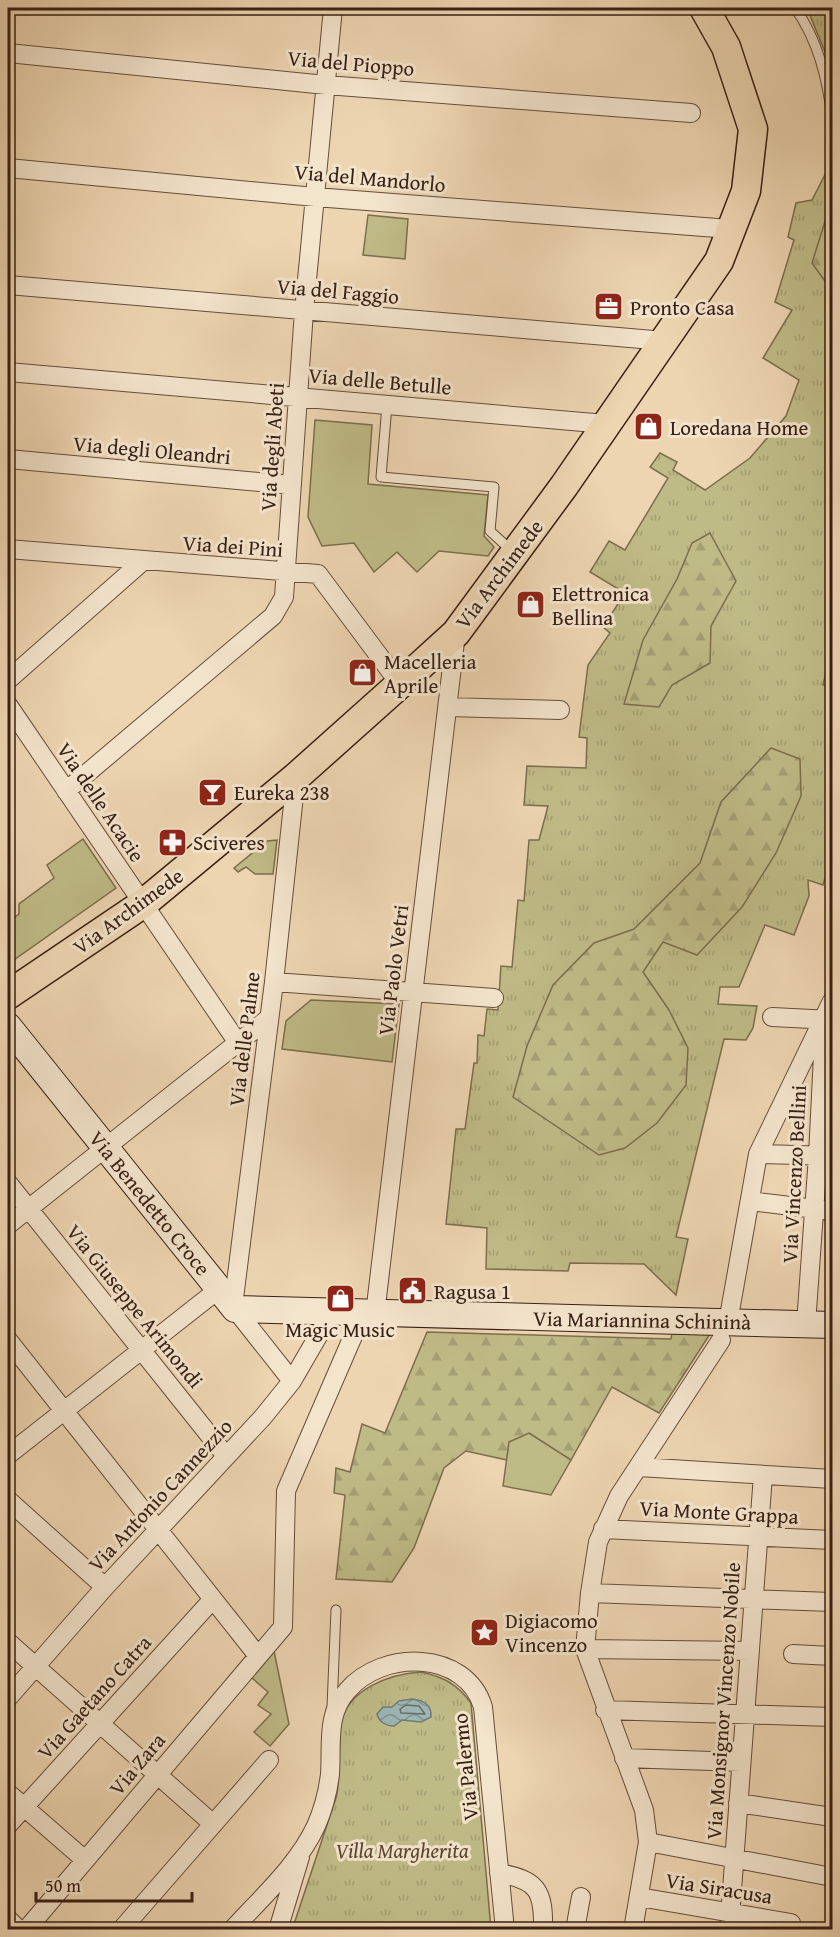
<svg xmlns="http://www.w3.org/2000/svg" width="840" height="1937" font-family="'Gentium Book Plus',serif">
	<defs>
		<pattern id="grass-tufts" width="24" height="20" patternUnits="userSpaceOnUse" patternTransform="scale(1.5)"><rect width="24" height="20" fill="#bfbb87"/><path d="M3 7l-1-3M5 7V3M7 7l1-3M15 17l-1-3M17 17v-4M19 17l1-3" fill="none" stroke="#a5a074"/></pattern>
		<pattern id="forest-firs" width="22" height="20" patternUnits="userSpaceOnUse" patternTransform="scale(1.5)"><rect width="22" height="20" fill="#bfbb87"/><path d="M5 1l3.5 6h-7zM16 11l3.5 6h-7z" fill="#a5a074"/></pattern>
		<pattern id="water-waves" width="16" height="10" patternUnits="userSpaceOnUse" patternTransform="scale(1.5)"><rect width="16" height="10" fill="#9cb6b5"/><path d="M0 5q4-4 8 0t8 0" fill="none" stroke="#809492"/></pattern>
	</defs>
	<rect width="100%" height="100%" fill="#edd5b1"/>
	<filter id="stains"><feTurbulence type="fractalNoise" baseFrequency=".00333" numOctaves="4"/><feColorMatrix values="0 0 0 0 .2 0 0 0 0 .09 0 0 0 0 .02 0 0 0 .5 -.17"/></filter>
	<radialGradient id="worn" r=".72"><stop offset=".6" stop-color="#630" stop-opacity="0"/><stop offset="1" stop-color="#630" stop-opacity=".3"/></radialGradient>
	<!-- grass -->
	<path fill="url(#grass-tufts)" stroke="#7c6e4e" stroke-width="1.5" d="M807 8H832V69Z
		M832 161V655L829 659 823 685 832 687V854L823 885 808 880 809 896 794 935 765 925 739 987H720L718 1004 757 1006 753 1028 746 1040 724 1039 676 1237 688 1239 676 1295 644 1264 570 1263 568 1271 486 1269 487 1228 446 1224 456 1129H465L474 1063H477L478 1035 484 1036 487 1009 498 1010 501 966 512 967 518 900 524 901 529 840H539L548 806 524 805 527 766 586 768 587 738 579 737 588 665 610 633 603 627 625 593 590 572 609 541 625 550 668 478 650 467 660 453 677 462 673 470 705 490 750 458 786 416 799 380 763 358 792 310 775 302 794 240 788 237 796 203 812 200Z
		M421 1672C444 1677 457 1684 471 1703L491 1929 292 1930 336 1798C342 1774 337 1749 341 1724 347 1689 390 1674 421 1672Z"/>
	<!-- forest -->
	<path fill="url(#forest-firs)" stroke="#7c6e4e" stroke-width="1.5" d="M832 199V291L812 263Z
		M710 533 736 581 711 626 710 663 672 685 659 707 624 704 643 640 677 579 692 543Z
		M771 748 800 759 801 796 776 853 742 907 697 955 663 942 643 972 669 1010 688 1048 686 1085 657 1123 625 1148 599 1155 513 1097 527 1046 553 985 594 943 634 929 700 863 721 802Z
		M427 1332 671 1339 672 1333 710 1334 659 1413 612 1387 571 1460 529 1434 509 1442 507 1460 466 1451 444 1468 414 1548 392 1582 336 1579 345 1495 334 1493 336 1468 350 1472 362 1424 385 1433Z"/>
	<!-- garden -->
	<path fill="#bfbb87" stroke="#7c6e4e" stroke-width="1.5" d="M368 215 408 219 405 259 363 255Z
		M315 420 372 425 368 484 488 495 484 536 494 547 488 556 439 551 417 572 397 552 374 572 354 543 322 546 308 517Z
		M83 839 116 888 8 964V922L19 914V904L54 878 47 865Z
		M277 840 273 874H255L246 867 238 872 234 868 267 841Z
		M311 1000 399 1004 392 1062 282 1049 286 1021Z
		M529 1433 571 1460 551 1495 503 1486 509 1442Z
		M274 1651 289 1724 270 1746 254 1732 271 1714 258 1705 268 1692 251 1677Z"/>
	<!-- water -->
	<path fill="url(#water-waves)" stroke="#747a75" stroke-width="1.5" d="M412 1699C423 1700 432 1705 431 1717L421 1722 402 1720 394 1726C386 1726 379 1722 377 1714L383 1707H392L399 1701Z"/>
	<g fill="none" stroke-linecap="round" stroke-linejoin="round">
		<!-- shore -->
		<path stroke="#6a6b65" stroke-width="1.5" d="M406 1705 419 1706 425 1714 401 1713 400 1709Z"/>
		<defs>
			<path id="service" d="M795 8C818 40 827 78 832 117
				M387 405 381 477 494 487 490 531 513 552
				M332 1707 336 1610"/>
			<path id="minor" d="M8 53 326 85 691 113
				M8 168 315 197 730 229
				M8 285 665 341
				M8 372 606 424
				M8 459 292 485
				M8 549 318 574 400 684
				M8 680 143 561
				M8 705 238 1043
				M448 707 560 710
				M66 791 273 616 284 597 304 311 333 8
				M274 982 494 998
				M772 1017 832 1020
				M758 1154 832 1156
				M8 1183 226 1456
				M750 1201 832 1211
				M8 1225 269 1018
				M233 1306 274 982 296 777
				M235 1309 292 1381
				M730 1311 758 1154 832 1001
				M375 1314 456 633
				M806 1324 818 1156 823 1055 821 1027
				M8 1340 258 1656
				M8 1455 219 1289
				M639 1467 832 1479
				M8 1500 105 1587
				M603 1529 832 1540
				M590 1593 832 1602
				M8 1642 213 1824
				M585 1649 750 1651
				M793 1654 832 1656
				M8 1698 105 1587 263 1417 292 1381 332 1312
				M605 1710 832 1717
				M624 1758 741 1762
				M8 1793 85 1860
				M738 1803 832 1817
				M8 1825 213 1599
				M648 1842 832 1877
				M499 1873C537 1880 544 1890 543 1930
				M639 1897 791 1923
				M8 1919 19 1930
				M26 1930 283 1627 286 1491 363 1313
				M121 1930 269 1760
				M232 1930C261 1898 298 1865 316 1826 323 1810 328 1791 330 1774 332 1745 326 1714 347 1691 382 1649 466 1650 483 1707L505 1930
				M278 1930 300 1857
				M575 1930 581 1897
				M633 1930 648 1842 644 1810 585 1649 590 1593 598 1542 619 1496 721 1340
				M729 1930 763 1475"/>
			<path id="secondary" d="M8 1026 235 1309 832 1325"/>
			<path id="primary" d="M8 995 144 903 296 777 400 684 456 633 564 486 719 261 746 191 753 129 726 47 704 8"/>
		</defs>
		<!-- service casing -->
		<use href="#service" stroke="#654d3c" stroke-width="11"/>
		<!-- minor casing -->
		<use href="#minor" stroke="#654d3c" stroke-width="20"/>
		<!-- secondary casing -->
		<use href="#secondary" stroke="#382015" stroke-width="28"/>
		<!-- primary casing -->
		<use href="#primary" stroke="#382015" stroke-width="31"/>
		<!-- service -->
		<use href="#service" stroke="#f3e4cc" stroke-width="9"/>
		<!-- minor -->
		<use href="#minor" stroke="#f3e4cc" stroke-width="18"/>
		<!-- secondary -->
		<use href="#secondary" stroke="#f3e4cc" stroke-width="26"/>
		<!-- primary -->
		<use href="#primary" stroke="#edd5b1" stroke-width="28"/>
	</g>
	<!-- icons -->
	<defs>
		<symbol id="office-square" viewBox="-11 -11 22 22"><rect x="-9" y="-9" width="18" height="18" rx="4" fill="#8f2418" stroke="#f3e4cc"/><path d="M-6-3h4V-5.5h4V-3h4V5H-6ZM-1-4.5V-3h2v-1.5ZM-6 0V1H6V0Z" fill="#fff"/></symbol>
		<symbol id="shop-square" viewBox="-11 -11 22 22"><rect x="-9" y="-9" width="18" height="18" rx="4" fill="#8f2418" stroke="#f3e4cc"/><path d="M-5-2.5h2.3a2.7 3.5 0 0 1 5.4 0H5L5.5 6h-11ZM-1.5-2.5h3a1.5 2.3 0 0 0-3 0Z" fill="#fff"/></symbol>
		<symbol id="bar-square" viewBox="-11 -11 22 22"><rect x="-9" y="-9" width="18" height="18" rx="4" fill="#8f2418" stroke="#f3e4cc"/><path d="M-6-5H6L.8 .8V4.5H3.5V6h-7V4.5H-.8V.8Z" fill="#fff"/></symbol>
		<symbol id="pharmacy-square" viewBox="-11 -11 22 22"><rect x="-9" y="-9" width="18" height="18" rx="4" fill="#8f2418" stroke="#f3e4cc"/><path d="M-2-6h4v4h4v4h-4v4h-4v-4h-4v-4h4Z" fill="#fff"/></symbol>
		<symbol id="civic-square" viewBox="-11 -11 22 22"><rect x="-9" y="-9" width="18" height="18" rx="4" fill="#8f2418" stroke="#f3e4cc"/><path d="M-.6-6.5H3V-4.5H.6V-3L4-1V1h2V6H-6V1h2V-1L-.6-3ZM-1.2 2.5V6h2.4V2.5Z" fill="#fff"/></symbol>
		<symbol id="sight-square" viewBox="-11 -11 22 22"><rect x="-9" y="-9" width="18" height="18" rx="4" fill="#8f2418" stroke="#f3e4cc"/><path d="M0-6L1.8-2.2L6-1.7L2.9 1.2L3.7 5.4L0 3.3L-3.7 5.4L-2.9 1.2L-6-1.7L-1.8-2.2Z" fill="#fff"/></symbol>
	</defs>
	<g fill-rule="evenodd">
		<use href="#office-square" x="592" y="290" width="33" height="33"/>
		<use href="#shop-square" x="632" y="410" width="33" height="33"/>
		<use href="#shop-square" x="514" y="588" width="33" height="33"/>
		<use href="#shop-square" x="346" y="656" width="33" height="33"/>
		<use href="#bar-square" x="196" y="776" width="33" height="33"/>
		<use href="#pharmacy-square" x="156" y="826" width="33" height="33"/>
		<use href="#civic-square" x="396" y="1274" width="33" height="33"/>
		<use href="#shop-square" x="324" y="1282" width="33" height="33"/>
		<use href="#sight-square" x="468" y="1616" width="33" height="33"/>
	</g>
	<g text-anchor="middle" dominant-baseline="central" stroke-width="6" stroke-linejoin="round" paint-order="stroke">
		<!-- street labels -->
		<g font-size="21" fill="#382015" stroke="#f3e4cc">
			<text transform="translate(351 63) rotate(5)">Via del Pioppo</text>
			<text transform="translate(370 178) rotate(5)">Via del Mandorlo</text>
			<text transform="translate(338 291) rotate(5)">Via del Faggio</text>
			<text transform="translate(380 381) rotate(5)">Via delle Betulle</text>
			<text transform="translate(272 447) rotate(-86)">Via degli Abeti</text>
			<text transform="translate(152 450) rotate(5)">Via degli Oleandri</text>
			<text transform="translate(233 546) rotate(4)">Via dei Pini</text>
			<text transform="translate(499 574) rotate(-53)">Via Archimede</text>
			<text transform="translate(101 802) rotate(56)">Via delle Acacie</text>
			<text transform="translate(128 911) rotate(-36)">Via Archimede</text>
			<text transform="translate(393 970) rotate(-83)">Via Paolo Vetri</text>
			<text transform="translate(244 1039) rotate(-83)">Via delle Palme</text>
			<text transform="translate(794 1174) rotate(-87)">Via Vincenzo Bellini</text>
			<text transform="translate(150 1203) rotate(51)">Via Benedetto Croce</text>
			<text transform="translate(135 1306) rotate(51)">Via Giuseppe Arimondi</text>
			<text transform="translate(642 1320) rotate(1)">Via Mariannina Schininà</text>
			<text transform="translate(160 1495) rotate(-47)">Via Antonio Cannezzio</text>
			<text transform="translate(719 1512) rotate(3)">Via Monte Grappa</text>
			<text transform="translate(94 1697) rotate(-48)">Via Gaetano Catra</text>
			<text transform="translate(723 1701) rotate(-86)">Via Monsignor Vincenzo Nobile</text>
			<text transform="translate(137 1764) rotate(-50)">Via Zara</text>
			<text transform="translate(465 1767) rotate(-96)">Via Palermo</text>
			<text transform="translate(719 1888) rotate(9)">Via Siracusa</text>
		</g>
		<!-- poi labels -->
		<g font-size="21" fill="#382015" stroke="#f3e4cc" text-anchor="start">
			<text x="630" y="307">Pronto Casa</text>
			<text x="670" y="427">Loredana Home</text>
			<text x="552" y="593">Elettronica<tspan x="552" dy="24">Bellina</tspan></text>
			<text x="384" y="661">Macelleria<tspan x="384" dy="24">Aprile</tspan></text>
			<text x="234" y="792">Eureka 238</text>
			<text x="193" y="842">Sciveres</text>
			<text x="434" y="1291">Ragusa 1</text>
			<text x="340" y="1329" text-anchor="middle">Magic Music</text>
			<text x="505" y="1620">Digiacomo<tspan x="505" dy="24">Vincenzo</tspan></text>
		</g>
		<!-- park labels -->
		<g font-size="21" font-style="italic" fill="#5a4732" stroke="#f3e4cc">
			<text x="402" y="1850">Villa Margherita</text>
		</g>
	</g>
	<!-- margin -->
	<rect width="840" height="1937" fill="none" stroke="#edd5b1" stroke-width="30"/>
	<rect x="9" y="9" width="822" height="1919" fill="none" stroke="#382015" stroke-width="3"/>
	<rect x="15" y="15" width="810" height="1907" fill="none" stroke="#382015" stroke-width="1.5"/>
	<!-- scale -->
	<path d="M36 1892v9h156v-9" fill="none" stroke="#382015" stroke-width="3"/>
	<text x="45" y="1892" font-size="18" fill="#382015" stroke="#f3e4cc" stroke-width="4.5" paint-order="stroke">50 m</text>
	<rect width="100%" height="100%" filter="url(#stains)"/>
	<rect width="100%" height="100%" fill="url(#worn)"/>
</svg>
